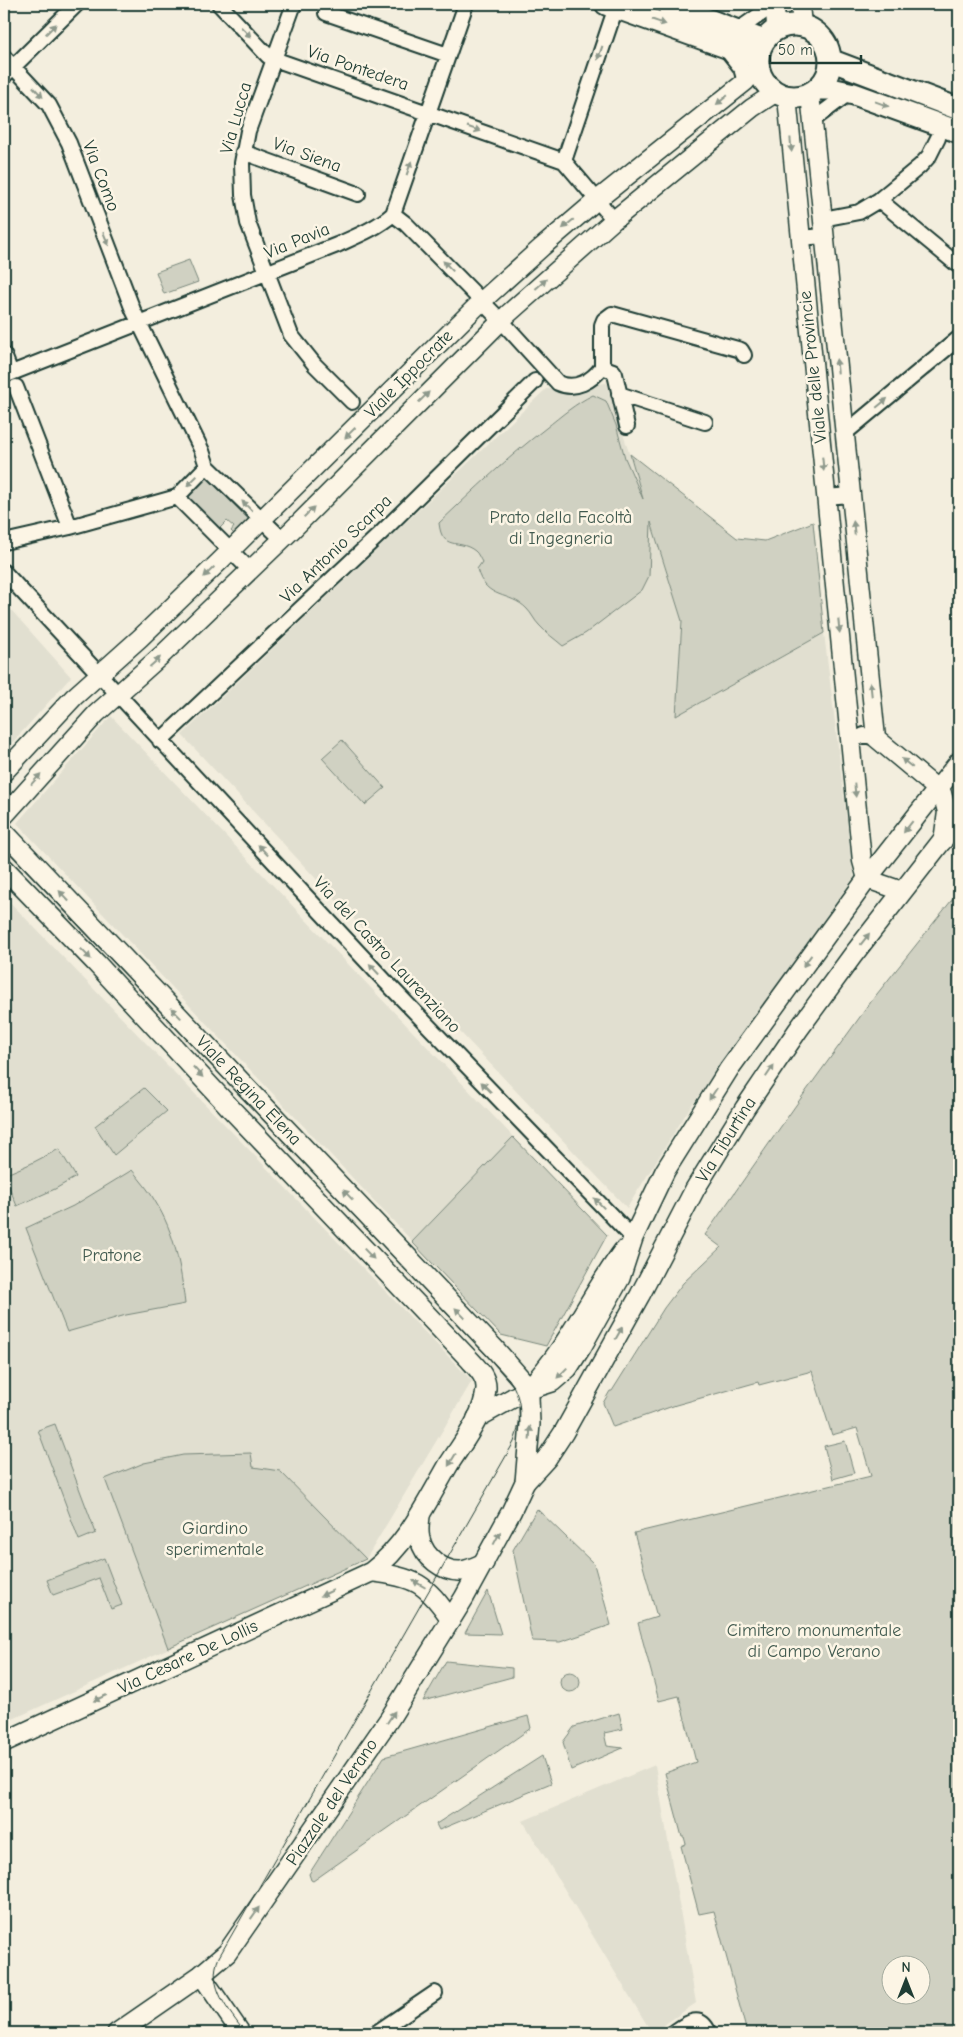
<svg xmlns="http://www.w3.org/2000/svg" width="963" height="2037" font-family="'Comic Neue',sans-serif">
	<rect width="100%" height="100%" fill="#f3eede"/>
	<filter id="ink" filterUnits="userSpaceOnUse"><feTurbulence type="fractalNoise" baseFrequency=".02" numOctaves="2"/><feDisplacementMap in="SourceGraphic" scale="10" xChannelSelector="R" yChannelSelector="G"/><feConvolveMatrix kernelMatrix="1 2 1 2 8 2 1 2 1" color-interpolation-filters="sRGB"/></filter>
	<g filter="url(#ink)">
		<!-- built -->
		<path fill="#e1dfd0" d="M607 383 682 621 676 716 824 633 854 877 689 1109 627 1208 390 958 182 735 546 389Z
			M4 602 71 677 4 752Z
			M111 716 607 1235 501 1335 17 823Z
			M4 896 472 1381 366 1559 4 1723Z
			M655 1765 696 2003 652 2033 523 1821Z"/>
		<!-- green -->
		<path fill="#d0d1c2" stroke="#78877b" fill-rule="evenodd" d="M189 260 198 282 164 294 156 272Z
			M593 395 606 401 616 425 625 458 643 499 630 454 737 538 765 541 813 522 824 633 676 716 682 621 651 522 649 576 642 590 586 633 563 646C555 639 546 633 539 625 534 620 532 614 527 609 510 591 486 601 477 569L482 562C480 559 478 553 475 551 459 538 442 552 439 523 474 490 508 457 546 428 561 416 576 403 593 395Z
			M207 477 248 519 247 526 236 536 231 531 234 527 227 521 220 528 187 497Z
			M342 740 385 788 365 805 322 758Z
			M959 891V2033H747L714 1911 699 1914 681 1846 686 1844 684 1837H682L665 1773 696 1762 679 1696 659 1701 638 1623 657 1617 634 1533 871 1476 857 1428 832 1435 812 1371 759 1385 758 1382 676 1405 613 1427 603 1403 610 1391H612L664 1308 683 1283 721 1247 705 1235 796 1105 873 999ZM890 1964H920V1994H890Z
			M144 1088 167 1111 114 1155 95 1126Z
			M513 1137 607 1235 546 1346 501 1335 412 1242Z
			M59 1149 76 1177 55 1189 17 1206 4 1175 30 1164Z
			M132 1170C140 1180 149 1190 155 1201 175 1233 181 1268 185 1304L126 1315 67 1332 26 1228 73 1206Z
			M55 1424 96 1533 79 1540 38 1430Z
			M845 1441 854 1473 833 1479 824 1446Z
			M251 1453 253 1467 280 1471 366 1559 168 1648 105 1479 144 1463 183 1455Z
			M537 1509 594 1564 611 1625 560 1642 532 1641 513 1550Z
			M104 1558 122 1605 111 1609 99 1578 53 1595 47 1580Z
			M488 1591 501 1634 465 1633Z
			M446 1661 512 1668V1677L423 1701Z
			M560 1682a10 10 0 1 1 20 0a10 10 0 1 1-20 0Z
			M619 1713 623 1729 604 1733 607 1746 623 1748 571 1770 563 1742 574 1727Z
			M528 1716 531 1728 313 1881 311 1880 309 1874 384 1757Z
			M542 1756 551 1783 439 1830 436 1824Z"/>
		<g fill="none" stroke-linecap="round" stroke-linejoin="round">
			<defs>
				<path id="minor" d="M219 4 268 56 274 59 564 161 614 220
					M294 4 248 131 242 163 243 195 248 223 291 335 315 365 352 402
					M326 13 448 55
					M738 30 775 4
					M726 49 741 68 745 82
					M4 57 49 105 69 143 133 310 202 451 207 466
					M4 76 77 4
					M813 120 849 93
					M243 152 358 194
					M564 161 616 7
					M879 200 959 266
					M393 214 406 224 508 328 558 383C575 391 592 381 602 367V325L604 320 612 314 741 350 744 355
					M833 217 859 212 879 200 920 166 929 156 938 138
					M800 238 824 236
					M4 355 11 373
					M602 367 613 371 615 374 627 426
					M4 376 337 245C357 236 377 228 393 214L466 4
					M16 387 70 527
					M619 394 705 422
					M844 434 959 338
					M207 466 282 539
					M177 497 250 570
					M826 497 850 495
					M4 542 70 527 177 497 207 466
					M4 572 385 981 633 1238
					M160 741 380 534 535 381
					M850 742 864 735 876 738
					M376 2033 435 1993
					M673 2033C686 2024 700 2012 709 2033"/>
				<path id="tertiary" d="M775 4 776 29
					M800 4 802 26
					M810 94 876 738 942 793 947 812 943 841
					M787 97 862 861 867 879 902 891
					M4 772 74 697 140 638 220 561 482 301 542 247 597 200 745 82 758 67
					M4 816 96 714 164 653 292 530 508 314 614 220 752 108 775 93
					M371 1572C415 1577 426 1583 451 1620
					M201 1975 241 2033"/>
				<g id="secondary">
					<path id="s1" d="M4 832 494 1348 522 1380 529 1396 530 1424 525 1482 511 1512 464 1598 390 1718 227 1953 201 1975 117 2033"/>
					<path d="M4 868 96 963 234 1112 470 1360C477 1368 487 1377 486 1389 484 1416 463 1442 449 1464 427 1502 407 1545 371 1572L4 1742"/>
					<path d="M528 1389C568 1348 590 1296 623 1251"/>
					<path d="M477 1418 527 1390 552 1382 568 1368 582 1346 620 1278 633 1238 665 1171 729 1069 867 879 959 762"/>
					<path id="s2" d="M525 1482 547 1458 564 1432 640 1295 695 1189 745 1108 798 1030 853 955 959 819"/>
					<path d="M420 1516C419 1524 418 1532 420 1539 424 1557 443 1572 461 1571 469 1570 477 1566 484 1563"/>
				</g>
				<path id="primary" d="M606 4 757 58
					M667 4 764 41
					M758 61a36 36 0 1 1 72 0a36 36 0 1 1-72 0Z
					M830 60 959 109
					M818 89H831L854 94 959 132"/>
			</defs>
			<!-- minor casing -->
			<use href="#minor" stroke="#1f3d34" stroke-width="18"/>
			<!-- tertiary casing -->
			<use href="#tertiary" stroke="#1f3d34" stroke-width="21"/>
			<!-- secondary casing -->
			<use href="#secondary" stroke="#1f3d34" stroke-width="22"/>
			<!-- primary casing -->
			<use href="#primary" stroke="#1f3d34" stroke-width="25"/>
			<!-- minor -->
			<use href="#minor" stroke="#fcf5e5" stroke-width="14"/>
			<!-- tertiary -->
			<use href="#tertiary" stroke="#fcf5e5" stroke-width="18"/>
			<!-- secondary -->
			<use href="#secondary" stroke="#fcf5e5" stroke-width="19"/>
			<!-- primary -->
			<use href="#primary" stroke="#fcf5e5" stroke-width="21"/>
			<!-- tram -->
			<path stroke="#1f3d34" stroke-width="1" d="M4 846 509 1379C523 1400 522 1419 514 1442L219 1957C206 1987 229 2010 245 2033"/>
		</g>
		<!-- one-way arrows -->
		<defs><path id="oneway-solid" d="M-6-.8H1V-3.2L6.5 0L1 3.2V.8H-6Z" transform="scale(1.25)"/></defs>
		<g fill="#8e998c">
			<use href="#oneway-solid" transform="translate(659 22) rotate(19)"/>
			<use href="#oneway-solid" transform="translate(51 29) rotate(-45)"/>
			<use href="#oneway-solid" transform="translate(246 32) rotate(46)"/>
			<use href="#oneway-solid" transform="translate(600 53) rotate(109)"/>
			<use href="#oneway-solid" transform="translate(38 92) rotate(47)"/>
			<use href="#oneway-solid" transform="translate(722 100) rotate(141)"/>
			<use href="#oneway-solid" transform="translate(882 104) rotate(20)"/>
			<use href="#oneway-solid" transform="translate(474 129) rotate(19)"/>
			<use href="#oneway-solid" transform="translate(791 145) rotate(85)"/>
			<use href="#oneway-solid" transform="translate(409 168) rotate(-71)"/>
			<use href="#oneway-solid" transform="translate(568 224) rotate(140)"/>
			<use href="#oneway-solid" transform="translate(106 239) rotate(68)"/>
			<use href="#oneway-solid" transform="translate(448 266) rotate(-134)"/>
			<use href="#oneway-solid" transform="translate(541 284) rotate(-42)"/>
			<use href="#oneway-solid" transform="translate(837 366) rotate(-96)"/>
			<use href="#oneway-solid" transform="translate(424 397) rotate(-45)"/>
			<use href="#oneway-solid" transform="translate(882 403) rotate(-40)"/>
			<use href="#oneway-solid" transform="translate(350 433) rotate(135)"/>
			<use href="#oneway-solid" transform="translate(823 464) rotate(84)"/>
			<use href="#oneway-solid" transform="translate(192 481) rotate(135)"/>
			<use href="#oneway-solid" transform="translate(247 506) rotate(-135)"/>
			<use href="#oneway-solid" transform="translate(309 512) rotate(-45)"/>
			<use href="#oneway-solid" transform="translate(854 528) rotate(-96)"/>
			<use href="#oneway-solid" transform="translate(209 572) rotate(136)"/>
			<use href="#oneway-solid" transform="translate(839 626) rotate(84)"/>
			<use href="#oneway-solid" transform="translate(155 662) rotate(-42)"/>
			<use href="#oneway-solid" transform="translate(871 689) rotate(-96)"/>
			<use href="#oneway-solid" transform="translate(907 763) rotate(-141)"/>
			<use href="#oneway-solid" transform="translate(36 779) rotate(-48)"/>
			<use href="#oneway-solid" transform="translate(855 790) rotate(84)"/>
			<use href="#oneway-solid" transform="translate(908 827) rotate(128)"/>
			<use href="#oneway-solid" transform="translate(263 850) rotate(-133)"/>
			<use href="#oneway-solid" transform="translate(64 896) rotate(-133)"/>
			<use href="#oneway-solid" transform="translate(865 939) rotate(-52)"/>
			<use href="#oneway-solid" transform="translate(86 954) rotate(46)"/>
			<use href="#oneway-solid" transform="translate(807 961) rotate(126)"/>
			<use href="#oneway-solid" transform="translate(374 969) rotate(-133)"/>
			<use href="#oneway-solid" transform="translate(176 1013) rotate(-134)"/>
			<use href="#oneway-solid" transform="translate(770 1071) rotate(-56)"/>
			<use href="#oneway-solid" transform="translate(198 1072) rotate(47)"/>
			<use href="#oneway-solid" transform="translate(486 1087) rotate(-134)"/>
			<use href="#oneway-solid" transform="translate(713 1094) rotate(123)"/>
			<use href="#oneway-solid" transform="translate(348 1195) rotate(-134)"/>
			<use href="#oneway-solid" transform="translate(599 1203) rotate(-134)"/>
			<use href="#oneway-solid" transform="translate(369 1254) rotate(46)"/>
			<use href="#oneway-solid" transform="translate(460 1313) rotate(-134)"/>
			<use href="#oneway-solid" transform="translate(619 1333) rotate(-61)"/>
			<use href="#oneway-solid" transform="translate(562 1373) rotate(134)"/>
			<use href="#oneway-solid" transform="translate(530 1433) rotate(-87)"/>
			<use href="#oneway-solid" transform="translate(452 1460) rotate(121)"/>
			<use href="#oneway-solid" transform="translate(497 1538) rotate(-62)"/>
			<use href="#oneway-solid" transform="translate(419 1584) rotate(-150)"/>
			<use href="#oneway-solid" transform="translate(327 1593) rotate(155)"/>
			<use href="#oneway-solid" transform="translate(100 1698) rotate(155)"/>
			<use href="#oneway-solid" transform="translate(391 1717) rotate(-57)"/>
			<use href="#oneway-solid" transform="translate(255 1913) rotate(-55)"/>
		</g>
	</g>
	<g text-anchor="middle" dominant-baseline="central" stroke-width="5" stroke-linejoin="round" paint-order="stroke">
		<!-- street labels -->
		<g font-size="18" fill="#1f3d34" stroke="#fcf5e5">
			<text transform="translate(358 68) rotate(19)">Via Pontedera</text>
			<text transform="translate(236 118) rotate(-74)">Via Lucca</text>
			<text transform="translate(307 155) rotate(20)">Via Siena</text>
			<text transform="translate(101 176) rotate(69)">Via Como</text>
			<text transform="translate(297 241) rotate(-22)">Via Pavia</text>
			<text transform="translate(813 367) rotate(-96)">Viale delle Provincie</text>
			<text transform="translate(409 374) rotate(-45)">Viale Ippocrate</text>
			<text transform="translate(336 549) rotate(-44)">Via Antonio Scarpa</text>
			<text transform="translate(387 955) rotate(47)">Via del Castro Laurenziano</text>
			<text stroke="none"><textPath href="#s1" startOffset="356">Viale Regina Elena</textPath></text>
			<text stroke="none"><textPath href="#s2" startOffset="398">Via Tiburtina</textPath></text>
			<text transform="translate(188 1657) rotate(-25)">Via Cesare De Lollis</text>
			<text transform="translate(332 1802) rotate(-56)">Piazzale del Verano</text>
		</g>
		<!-- park labels -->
		<g font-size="18" fill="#425b50" stroke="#fcf5e5">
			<text x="561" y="517">Prato della Facoltà<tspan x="561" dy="21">di Ingegneria</tspan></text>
			<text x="112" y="1255">Pratone</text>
			<text x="215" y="1528">Giardino<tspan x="215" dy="21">sperimentale</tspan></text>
			<text x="814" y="1630">Cimitero monumentale<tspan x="814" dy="21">di Campo Verano</tspan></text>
		</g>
	</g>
	<!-- margin -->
	<rect width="963" height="2037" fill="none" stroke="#fcf5e5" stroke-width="20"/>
	<rect x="10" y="10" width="943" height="2017" fill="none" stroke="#1f3d34" stroke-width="2" filter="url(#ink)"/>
	<!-- north arrow -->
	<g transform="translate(906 1980)"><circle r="24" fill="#fcf5e5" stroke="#a4ab9e"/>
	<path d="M0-4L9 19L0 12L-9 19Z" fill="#1f3d34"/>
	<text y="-8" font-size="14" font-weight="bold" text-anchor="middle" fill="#1f3d34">N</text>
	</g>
	<!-- scale -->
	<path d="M770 55v8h91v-8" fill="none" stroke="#1f3d34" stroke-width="2.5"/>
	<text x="778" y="55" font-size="15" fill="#1f3d34" stroke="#fcf5e5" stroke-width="4" paint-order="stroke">50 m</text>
</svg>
